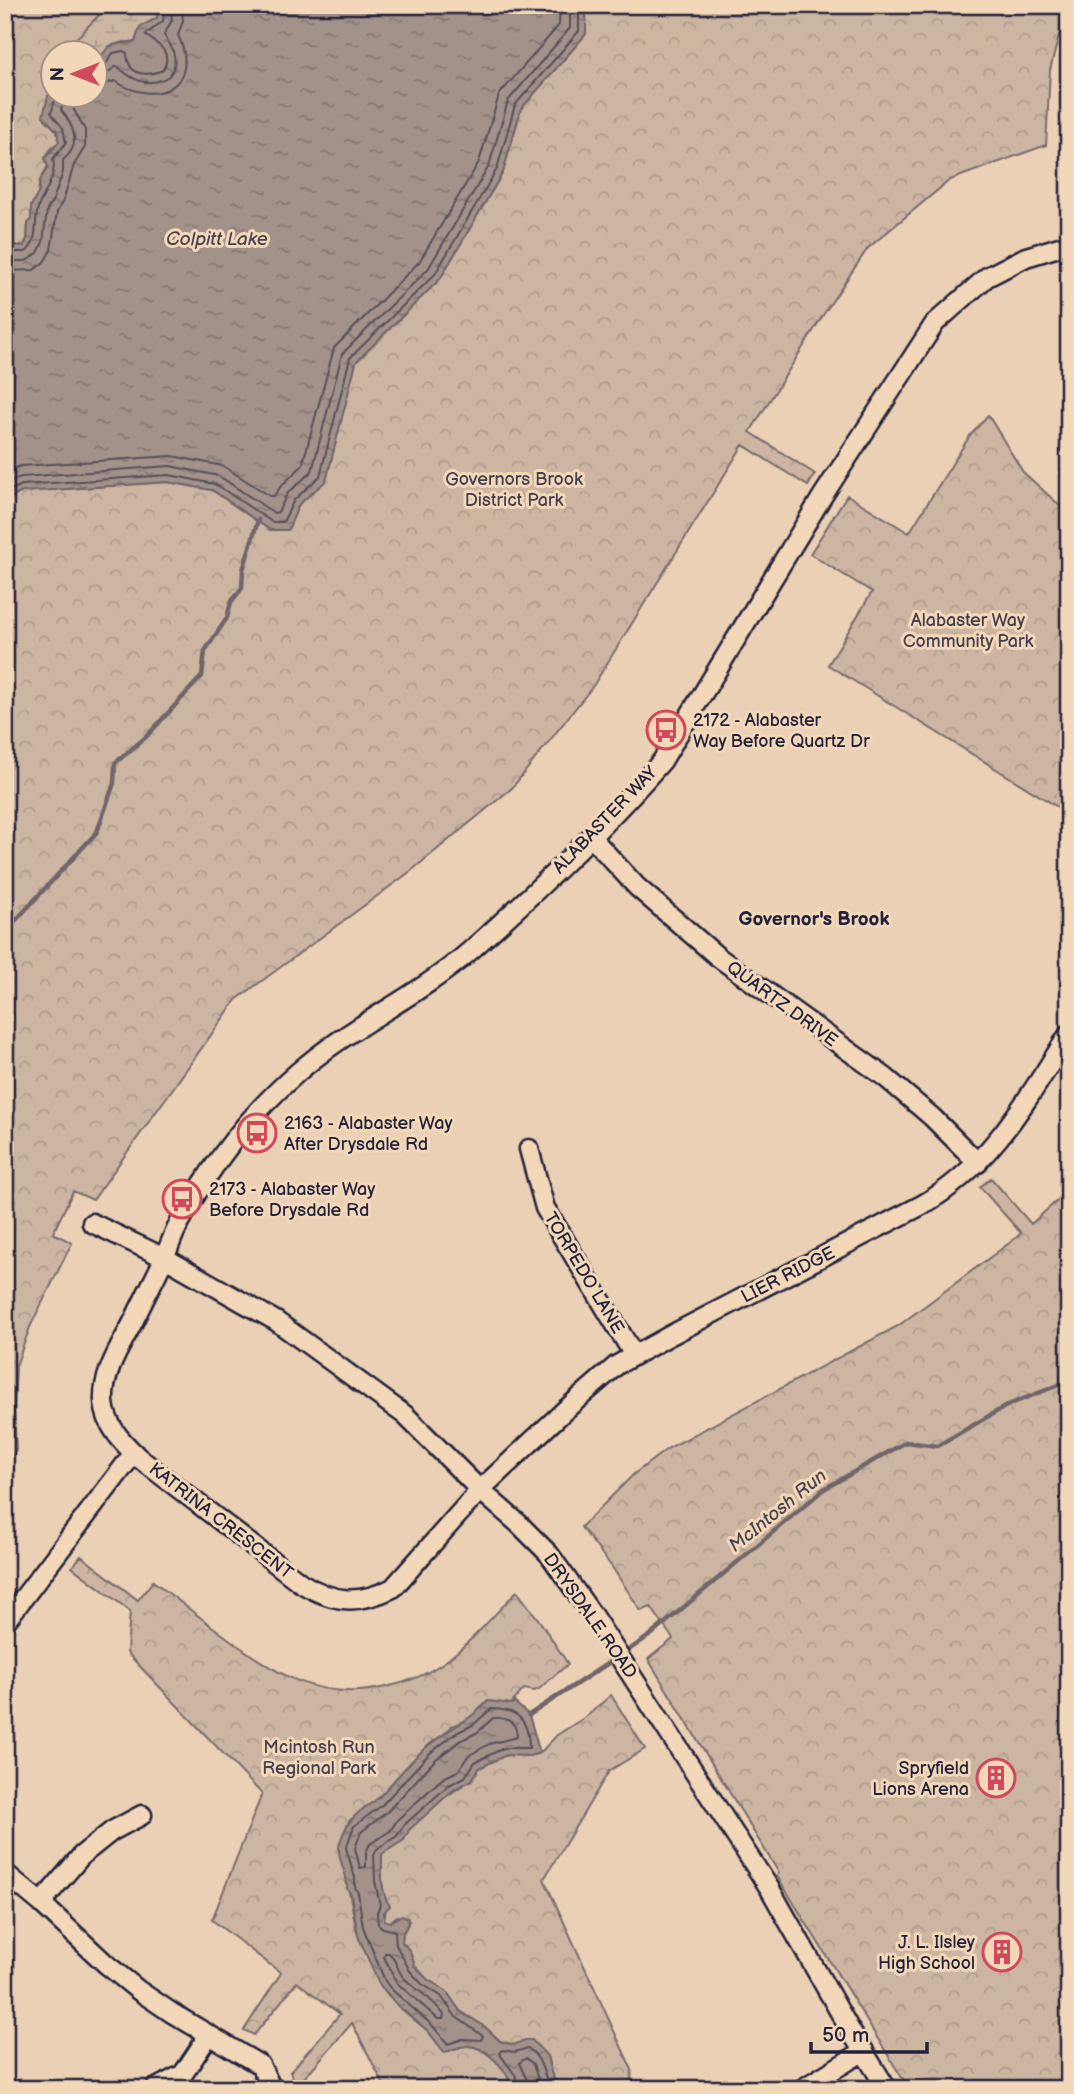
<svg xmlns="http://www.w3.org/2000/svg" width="1074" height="2094" font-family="'Balsamiq Sans',sans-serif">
	<defs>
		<pattern id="forest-crowns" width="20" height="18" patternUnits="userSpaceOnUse" patternTransform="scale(1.75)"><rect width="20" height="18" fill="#ccb6a2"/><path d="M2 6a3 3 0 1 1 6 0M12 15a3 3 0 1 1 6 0" fill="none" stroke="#af9c8c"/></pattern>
		<pattern id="wetland-marsh" width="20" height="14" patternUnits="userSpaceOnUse" patternTransform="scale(1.75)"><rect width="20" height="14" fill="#ccb6a2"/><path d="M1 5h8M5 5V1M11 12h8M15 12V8" fill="none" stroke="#af9c8c"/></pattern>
		<pattern id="water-ripples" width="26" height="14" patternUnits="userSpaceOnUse" patternTransform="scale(1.75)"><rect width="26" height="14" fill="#a39289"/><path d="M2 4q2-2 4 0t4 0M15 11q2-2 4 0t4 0" fill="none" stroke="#847771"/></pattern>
	</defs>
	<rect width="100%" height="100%" fill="#ead0b4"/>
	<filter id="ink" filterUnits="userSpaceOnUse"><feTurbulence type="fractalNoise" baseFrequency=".0143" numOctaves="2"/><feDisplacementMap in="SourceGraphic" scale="14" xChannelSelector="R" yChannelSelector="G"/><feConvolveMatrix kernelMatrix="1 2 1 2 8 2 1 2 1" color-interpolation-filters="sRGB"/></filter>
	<g filter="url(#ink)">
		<!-- forest -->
		<path fill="url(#forest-crowns)" stroke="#776c6e" stroke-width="2" d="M5 5H151L95 61 94 52H52V89L45 107V119L57 131 59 142 52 147 45 158 48 166 40 181 38 194 31 206V219L28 224 27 239 24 246 5 245Z
			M586 5H1067L1050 70 1046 145 950 180 868 248 825 312 750 432 815 474 808 486 743 445 593 686 512 788 411 871 236 1000 93 1200 73 1191 53 1233 72 1243 30 1327 16 1366 14 1407 16 1450 5 1470V501L22 492 168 482 212 490 270 530 288 529 299 504 326 480 356 362 440 279 503 172 521 109 586 34Z
			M988 415 1023 472 1069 514V814L828 665 872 592 810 554 847 495 909 533 969 437Z
			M991 1178 1031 1224 1060 1198 1069 1184V2089H909L777 1876 779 1873 648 1659 673 1639 651 1607 641 1611 612 1567 581 1527 634 1474 667 1449 898 1326 1016 1238 1021 1233 980 1187Z
			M81 1556 138 1600 153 1581C175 1598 198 1616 221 1633 273 1672 317 1703 386 1687 405 1683 424 1676 440 1665 469 1645 492 1617 517 1591L541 1623 568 1664 539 1689 534 1691 524 1689 511 1704 488 1701 469 1719 452 1726 439 1740 425 1748 376 1801 349 1821 340 1843 356 1928 379 1984 398 2006 428 2031 444 2051C452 2051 459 2046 467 2046 483 2045 505 2067 510 2082L507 2089H386L352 2023 297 2086 290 2072 340 2014 297 1982 254 2035 244 2030 281 1973 212 1920 262 1794 130 1656 127 1652 130 1611 72 1567Z
			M611 1695 645 1749 609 1771 544 1879 632 2070 630 2089H559L551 2073 547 2056 520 2044 514 2045 500 2041 484 2026 460 2011 446 1991 427 1979 415 1966 408 1949 402 1942 403 1933 409 1921 397 1916 389 1923 384 1920 386 1909 382 1881V1854L444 1798 471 1780 479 1768 506 1755 529 1756 540 1753 557 1735 587 1716Z"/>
		<!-- wetland -->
		<path fill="url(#wetland-marsh)" stroke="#776c6e" stroke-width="2" d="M96 5H151L157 14V18L140 27 135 42H123L109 46 103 57 96 61 94 52H63L101 13Z"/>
		<!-- water -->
		<path fill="url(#water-ripples)" stroke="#6f656a" stroke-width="2" d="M151 5H586V34L521 109 503 172 440 279 356 362 326 481 299 504 288 530H270L212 490 168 482 22 492 5 501V245L24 246 27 239 28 224 31 219V206L38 194 40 180 48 167 45 158 59 142 57 131 43 116 50 89 52 87V94H94L95 61C103 58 101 55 107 49 113 43 126 43 135 42L140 27 157 18V14Z
			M488 1701 511 1704 514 1702 529 1715 540 1753 529 1756 506 1755 479 1768 472 1780 453 1790 409 1830 404 1840 382 1854C382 1870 379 1891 390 1906L384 1912V1920L390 1922 402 1915 408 1918V1924L403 1933 402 1942 410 1951 415 1966 427 1979 446 1991 460 2011 484 2026 500 2041 514 2045 525 2040H532L547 2056 551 2073 559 2089H507L510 2082C505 2067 483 2045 467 2046 459 2046 452 2051 444 2052L428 2031 398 2006 379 1984 358 1936 351 1894 347 1889C349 1874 335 1858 340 1842 345 1827 351 1818 364 1808 368 1805 373 1803 377 1799 393 1783 407 1764 424 1749 445 1730 469 1722 488 1701Z"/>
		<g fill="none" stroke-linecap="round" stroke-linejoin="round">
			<!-- shore -->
			<path stroke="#564f5a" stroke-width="2" d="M94 67 106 64 113 53 123 51 127 53C128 76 145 77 163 70 174 51 156 43 145 35L163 21 164 13 160 5
				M94 76 107 73 117 66C132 80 148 89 169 76 180 62 173 48 164 35L172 20 170 5
				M94 87 115 81C156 108 202 87 178 35L183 21 182 5
				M5 252H26C40 240 33 220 39 205 45 191 57 175 53 159L66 143 63 128 51 113 57 94
				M5 261H26L38 253 43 242 47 210 53 200 63 172V160C82 145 74 126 61 110L66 94
				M5 271 34 270 44 262 51 250 57 212 63 201 74 165 85 147V130L73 108 77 94
				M5 472 21 466 172 456 223 466 270 496H274L281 486 302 466 334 348 419 262 479 162 499 95 559 25 560 5
				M5 483 21 477 170 466 219 476 274 513 278 512 287 494 312 471 342 354 428 269 489 166 508 101 570 28V5
				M5 493 22 485 169 475 215 484 272 522H283L294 500 320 476 350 358 435 274 497 169 515 105 579 31V5
				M491 1709C518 1709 529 1720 529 1748H504L475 1762 465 1777 449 1785 404 1825 397 1836 377 1849 374 1855 375 1881 380 1905 377 1912 378 1924 383 1928 395 1931 396 1945 410 1971 422 1984 441 1996 456 2017 483 2036 481 2040 463 2039 448 2044 432 2025 391 1989 385 1981 363 1927 358 1893 355 1887V1878L346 1848 354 1826 381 1806 429 1754 456 1733 473 1725Z
				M493 1718C507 1717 517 1722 517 1737L489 1744 468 1756 458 1771 443 1778 398 1819 390 1831 370 1844 366 1852V1867L360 1868 355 1848 361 1832 387 1812 435 1760 460 1741 478 1732Z
				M385 1953H389C396 1960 397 1969 403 1977 416 1991 433 1998 444 2015L443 2019H438L397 1983 384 1957Z
				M515 2089 516 2076 499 2053 502 2050 515 2052 528 2048C543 2059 542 2073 551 2089
				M525 2089 526 2078 519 2063 526 2058 533 2064 541 2089"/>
			<!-- stream -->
			<path stroke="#6f656a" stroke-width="4.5" d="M5 932 97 832 114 783 115 763 146 737 202 676 205 651 227 618 231 602 242 588 243 570 258 520
				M5 1118 11 1127 5 1145
				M623 1654 652 1634 824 1489 906 1442 937 1446 1008 1405 1069 1381
				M529 1715 616 1658"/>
			<defs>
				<path id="minor" d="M1069 244 1026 257 987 277 935 323 822 497 662 761C603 829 537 891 470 951 416 998 350 1026 297 1073 250 1114 210 1167 180 1222 173 1234 169 1248 163 1261 154 1280 144 1299 135 1318 123 1343 102 1372 104 1402 106 1426 122 1442 139 1458L301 1583C334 1603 358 1605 393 1588L480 1490 564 1411 617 1365 669 1336 922 1205C990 1167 1028 1098 1069 1034
					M592 838 637 887 718 957 885 1077 932 1117 978 1163
					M529 1149 545 1208 634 1355
					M92 1223 165 1258 276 1321 405 1415 480 1490 519 1524 549 1554 591 1613 770 1889 850 2030 887 2089
					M5 1622 134 1453
					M5 1873 41 1903 106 1964 138 1990 172 2013 260 2065 272 2089
					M41 1903 82 1855 112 1831 142 1815
					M155 2089 183 2074 209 2035
					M802 2089 864 2051"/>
			</defs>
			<!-- minor casing -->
			<use href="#minor" stroke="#22223b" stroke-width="23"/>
			<!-- minor -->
			<use href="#minor" stroke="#f2d7b9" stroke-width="18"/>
		</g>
	</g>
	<!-- icons -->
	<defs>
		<symbol id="bus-ring" viewBox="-11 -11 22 22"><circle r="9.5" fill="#f2d7b9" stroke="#d1495b" stroke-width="1.5"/><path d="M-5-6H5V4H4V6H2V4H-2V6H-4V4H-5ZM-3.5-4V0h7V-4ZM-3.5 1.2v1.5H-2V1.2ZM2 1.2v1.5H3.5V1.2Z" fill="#d1495b"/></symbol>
		<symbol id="building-ring" viewBox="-11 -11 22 22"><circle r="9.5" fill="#f2d7b9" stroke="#d1495b" stroke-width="1.5"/><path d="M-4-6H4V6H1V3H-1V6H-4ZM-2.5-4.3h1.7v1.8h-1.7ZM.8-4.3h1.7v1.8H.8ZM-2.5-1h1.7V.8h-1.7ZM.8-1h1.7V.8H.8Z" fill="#d1495b"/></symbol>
	</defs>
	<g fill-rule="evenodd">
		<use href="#bus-ring" x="644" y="708" width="44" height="44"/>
		<use href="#bus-ring" x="235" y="1111" width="44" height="44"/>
		<use href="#bus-ring" x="160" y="1177" width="44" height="44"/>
		<use href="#building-ring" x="974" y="1756" width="44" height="44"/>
		<use href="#building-ring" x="980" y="1930" width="44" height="44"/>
	</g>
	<g text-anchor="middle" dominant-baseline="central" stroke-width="6" stroke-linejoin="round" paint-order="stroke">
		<!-- park labels -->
		<g font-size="18" fill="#444050" stroke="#f2d7b9">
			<text x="514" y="479">Governors Brook<tspan x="514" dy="21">District Park</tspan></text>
			<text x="968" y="620">Alabaster Way<tspan x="968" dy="21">Community Park</tspan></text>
			<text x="319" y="1747">Mcintosh Run<tspan x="319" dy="21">Regional Park</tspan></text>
		</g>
		<!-- poi labels -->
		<g font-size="18" fill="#22223b" stroke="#f2d7b9" text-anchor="start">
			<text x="693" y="720">2172 - Alabaster<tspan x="693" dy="21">Way Before Quartz Dr</tspan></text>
			<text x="284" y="1123">2163 - Alabaster Way<tspan x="284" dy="21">After Drysdale Rd</tspan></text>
			<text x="209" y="1189">2173 - Alabaster Way<tspan x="209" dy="21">Before Drysdale Rd</tspan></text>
			<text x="969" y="1768" text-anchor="end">Spryfield<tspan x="969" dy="21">Lions Arena</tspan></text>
			<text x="975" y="1942" text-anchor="end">J. L. Ilsley<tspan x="975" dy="21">High School</tspan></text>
		</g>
		<!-- street labels -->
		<g font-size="18" fill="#22223b" stroke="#f2d7b9">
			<text transform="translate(605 820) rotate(-46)">ALABASTER WAY</text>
			<text transform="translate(782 1004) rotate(36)">QUARTZ DRIVE</text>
			<text transform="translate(584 1273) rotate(59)">TORPEDO LANE</text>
			<text transform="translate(788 1275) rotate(-27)">LIER RIDGE</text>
			<text transform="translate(221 1521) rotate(38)">KATRINA CRESCENT</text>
			<text transform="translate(590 1616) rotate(55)">DRYSDALE ROAD</text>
		</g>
		<!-- water labels -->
		<g font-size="19" font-style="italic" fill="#494452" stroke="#f2d7b9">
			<text x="217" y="239">Colpitt Lake</text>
			<text transform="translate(778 1511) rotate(-39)">McIntosh Run</text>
		</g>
		<!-- neighbourhood labels -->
		<g font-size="19" font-weight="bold" fill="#22223b" stroke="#f2d7b9">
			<text x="814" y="919">Governor's Brook</text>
		</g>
	</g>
	<!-- margin -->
	<rect width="1074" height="2094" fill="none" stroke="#f2d7b9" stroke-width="28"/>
	<rect x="14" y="14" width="1046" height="2066" fill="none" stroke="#22223b" stroke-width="2.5" filter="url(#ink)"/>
	<!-- north arrow -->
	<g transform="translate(74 74) rotate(270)"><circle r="33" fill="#f2d7b9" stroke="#9f8f87" stroke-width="2"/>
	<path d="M0-5L12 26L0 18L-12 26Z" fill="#d1495b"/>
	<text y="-10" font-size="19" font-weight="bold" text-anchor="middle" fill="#22223b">N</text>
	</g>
	<!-- scale -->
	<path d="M811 2042v10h116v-10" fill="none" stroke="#22223b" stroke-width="3.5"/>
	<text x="822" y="2042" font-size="21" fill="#22223b" stroke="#f2d7b9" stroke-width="5" paint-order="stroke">50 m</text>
</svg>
